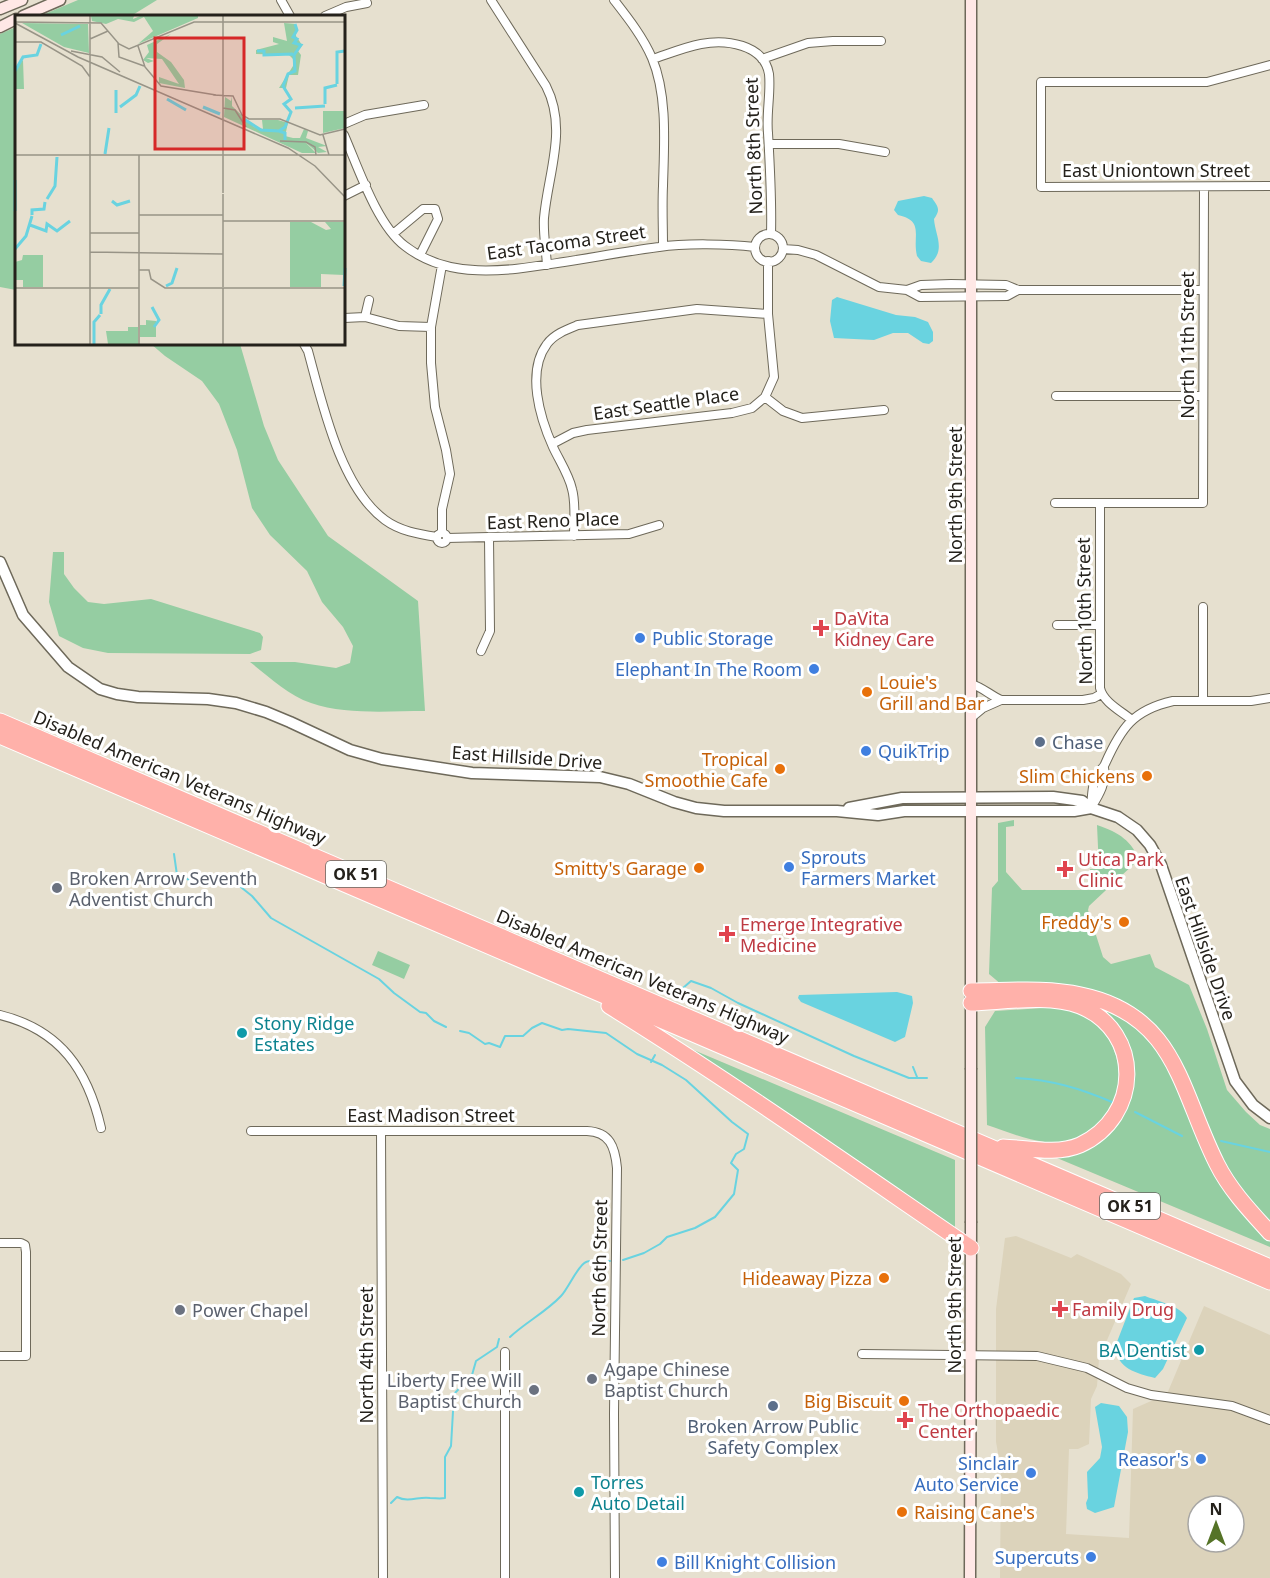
<svg xmlns="http://www.w3.org/2000/svg" width="1270" height="1578" font-family="'Noto Sans',sans-serif">
	<rect width="100%" height="100%" fill="#e6e0cf"/>
	<!-- built -->
	<path fill="#dcd3bb" fill-rule="evenodd" d="M1016 1236 1071 1258 1077 1254 1121 1274 1131 1284 1099 1359 1097 1386 1091 1399 1089 1444 1078 1449H1069L1066 1534 1129 1538 1133 1409 1167 1394 1204 1306 1270 1335V1578H1000L1001 1469 996 1442V1309L1005 1238ZM1198 1506H1234V1542H1198Z"/>
	<!-- green -->
	<path fill="#95cda2" d="M78 0H157L131 16H40Z
		M16 27V290L0 287V34Z
		M151 344H240L264 426 278 460 328 536 418 601 425 711C388 711 346 715 311 703 288 695 268 676 250 662H295L336 668 350 663 353 646 343 627 322 602 307 571 270 535 252 508 237 450 219 404 202 381 165 356Z
		M53 552H64V574L74 588 88 602 104 604 151 599 260 633 263 637 261 650 250 654 108 653 83 648 59 636 49 602Z
		M1014 820V826L1006 827V872L1022 890H1090V869H1099L1097 825C1120 833 1131 840 1141 863H1135L1089 906 1088 910 1103 957 1111 964 1150 954 1155 967 1189 985 1207 1029 1227 1090 1246 1112 1260 1125 1270 1129V1223L1238 1188 1151 1024C1144 1018 1137 1011 1129 1006 1093 981 1044 985 1002 985L989 974 992 888 998 881V823Z
		M378 951 410 965 404 979 372 965Z
		M1088 1006 1118 1011 1155 1041 1198 1130 1270 1238V1247L1045 1153 1108 1131 1128 1052Z
		M1059 1007C1151 1026 1129 1152 1045 1142 1026 1140 1005 1131 987 1125L985 1027 995 1011Z
		M684 1046 955 1160V1227L947 1224Z"/>
	<!-- water -->
	<path fill="#69d3e0" d="M924 196 932 198C938 207 941 209 934 219 935 235 946 249 931 263L921 261 917 256C912 236 925 221 898 215L894 210 898 201Z
		M837 297 896 315 915 317 928 322 933 332V341L929 344 923 343 908 333H893L874 340 834 338 830 321 832 300Z
		M897 992 912 996 913 1003 905 1037 895 1042 801 1002 798 998 799 995Z
		M1145 1296C1157 1301 1181 1306 1187 1318L1163 1369 1155 1378C1136 1373 1118 1369 1115 1347L1134 1298Z
		M1101 1403 1119 1406 1127 1417 1128 1432 1114 1507 1095 1513 1087 1509 1086 1503 1088 1498 1087 1472 1100 1458 1102 1447 1095 1407Z"/>
	<g fill="none" stroke-linecap="round" stroke-linejoin="round">
		<!-- stream -->
		<path stroke="#69d3e0" stroke-width="2" d="M174 854 177 875 205 886 214 879H224L237 884 252 896 271 918 379 979 394 993 420 1012 426 1013 434 1021 446 1027
			M683 988 691 981 711 988 738 1003 854 1056 909 1078H927
			M460 1031 469 1033 485 1044 489 1043 500 1047 505 1036H523L532 1028 542 1023 562 1030 568 1029 606 1033 637 1054 662 1065 686 1080 732 1122 748 1134 744 1149 736 1154 731 1163 738 1170 734 1194 715 1217 695 1228 667 1237 660 1244 644 1253 623 1260
			M651 1062 655 1055
			M913 1067 917 1077
			M1016 1078C1052 1080 1079 1088 1112 1102
			M1135 1112 1182 1136
			M1221 1141 1270 1152
			M510 1337C526 1322 546 1312 561 1296 568 1289 578 1265 586 1262 592 1259 603 1261 610 1261
			M391 1503 397 1497C409 1503 419 1496 430 1498 436 1498 439 1499 445 1498V1457L451 1446 454 1394 472 1375 476 1361 497 1347 499 1339"/>
		<defs>
			<path id="minor" d="M281 0 290 16
				M491 0 546 86C568 129 548 173 544 218 543 233 546 249 547 265
				M614 0C628 18 643 37 652 58 668 96 664 146 663 186 662 206 663 226 663 246
				M325 16 346 7 367 3
				M653 59C668 54 685 47 701 44 725 39 764 44 769 74 771 93 766 114 768 133 770 167 772 200 771 234
				M762 59 808 43 833 41H881
				M1270 65 1207 82H1041V187L1270 186
				M344 124 365 115 424 105
				M344 135C358 167 377 225 405 246 451 282 512 270 564 262 596 257 628 251 659 247 685 243 729 244 755 247
				M769 144H839L885 152
				M344 196 366 185
				M393 234 423 209H435L438 219 420 255
				M755 248a14 14 0 1 1 28 0a14 14 0 1 1-28 0Z
				M783 249 798 250 816 255 879 287 907 290 920 297 1007 296 1018 290
				M907 290 921 285 951 284 1006 285 1018 290H1203
				M365 317 369 300
				M344 318 365 317 399 326 431 327
				M304 344 308 351C322 402 340 487 385 520 400 531 418 534 437 537
				M1056 396H1203
				M765 397 783 411 802 418 884 410
				M552 444 573 433 587 430 732 413 752 408 765 397 774 377 768 314V261
				M1055 503H1203L1204 187
				M1100 504V688C1103 702 1121 711 1132 720
				M437 538a5 5 0 1 1 10 0a5 5 0 1 1-10 0Z
				M442 533V509L450 474 446 450 435 407 431 363V327L442 265
				M574 536C574 521 576 503 572 489 569 475 559 460 553 447 540 418 526 372 547 344 554 334 568 329 578 325L697 309 768 314
				M447 538 629 534 659 525
				M1057 625H1100
				M481 651 490 631 489 538
				M971 684C982 687 990 695 1001 700
				M1203 700V607
				M971 718 983 708 1001 700H1083L1094 698 1101 694
				M1092 806C1099 795 1107 781 1104 768
				M1091 808C1092 796 1092 781 1099 772 1101 769 1104 767 1105 764 1121 728 1133 710 1173 701H1251L1270 698
				M0 1015C61 1030 88 1071 101 1128
				M251 1131H587C610 1132 615 1147 617 1168L614 1414 615 1578
				M381 1131 383 1578
				M0 1243H21L25 1245 26 1252V1356H0
				M862 1354 1037 1356 1087 1368 1127 1388 1151 1395 1232 1406 1270 1420
				M505 1578V1352"/>
			<path id="tertiary" d="M0 562 23 615 68 667 100 689 117 694 138 697 208 699 236 703 266 712 290 722 350 750 382 759 472 773 600 777 629 784 674 802 696 808 724 811H837L878 815 904 811H1074L1091 808
				M849 808 902 798 1053 797 1082 801 1091 808 1118 817 1137 830 1150 845 1161 865 1235 1081 1253 1105 1270 1118"/>
			<path id="secondary" d="M0 9 22 0
				M23 16 60 0
				M0 27 16 19
				M971 1068V0
				M970 1578 971 1223"/>
			<path id="motorway" d="M0 721 1270 1267
				M0 736 1270 1282
				M971 991C1006 991 1046 987 1081 995 1177 1015 1180 1091 1217 1164 1230 1190 1251 1212 1270 1233
				M971 1003C1003 1002 1049 994 1080 1006 1144 1032 1141 1117 1080 1145 1057 1155 1027 1148 1003 1147
				M609 1006C733 1083 851 1166 971 1248"/>
		</defs>
		<!-- minor casing -->
		<use href="#minor" stroke="#6e695a" stroke-width="10"/>
		<!-- tertiary casing -->
		<use href="#tertiary" stroke="#6e695a" stroke-width="13"/>
		<!-- secondary casing -->
		<use href="#secondary" stroke="#6e695a" stroke-width="13"/>
		<!-- motorway casing -->
		<use href="#motorway" stroke="#fff" stroke-width="17"/>
		<!-- minor -->
		<use href="#minor" stroke="#fff" stroke-width="8"/>
		<!-- tertiary -->
		<use href="#tertiary" stroke="#fff" stroke-width="10"/>
		<!-- secondary -->
		<use href="#secondary" stroke="#ffe8e6" stroke-width="10"/>
		<!-- motorway -->
		<use href="#motorway" stroke="#ffb1aa" stroke-width="15"/>
		<defs>
			<path id="secondary-bridge" d="M971 1223V1068"/>
		</defs>
		<!-- secondary-bridge casing -->
		<use href="#secondary-bridge" stroke="#6e695a" stroke-width="13" stroke-linecap="butt"/>
		<!-- secondary-bridge -->
		<use href="#secondary-bridge" stroke="#ffe8e6" stroke-width="10"/>
	</g>
	<!-- markers -->
	<g fill="#e0444e" stroke="#fff" stroke-width="2">
		<path d="M818 619h6v6h6v6h-6v6h-6v-6h-6v-6h6z"/>
		<path d="M1062 860h6v6h6v6h-6v6h-6v-6h-6v-6h6z"/>
		<path d="M724 925h6v6h6v6h-6v6h-6v-6h-6v-6h6z"/>
		<path d="M1057 1300h6v6h6v6h-6v6h-6v-6h-6v-6h6z"/>
		<path d="M902 1411h6v6h6v6h-6v6h-6v-6h-6v-6h6z"/>
	</g>
	<g fill="#3f7fe0" stroke="#fff" stroke-width="2">
		<circle cx="640" cy="638" r="6"/>
		<circle cx="814" cy="669" r="6"/>
		<circle cx="866" cy="751" r="6"/>
		<circle cx="789" cy="867" r="6"/>
		<circle cx="1201" cy="1459" r="6"/>
		<circle cx="1031" cy="1473" r="6"/>
		<circle cx="1091" cy="1557" r="6"/>
		<circle cx="662" cy="1562" r="6"/>
	</g>
	<g fill="#e8710a" stroke="#fff" stroke-width="2">
		<circle cx="867" cy="692" r="6"/>
		<circle cx="780" cy="769" r="6"/>
		<circle cx="1147" cy="776" r="6"/>
		<circle cx="699" cy="868" r="6"/>
		<circle cx="1124" cy="922" r="6"/>
		<circle cx="884" cy="1278" r="6"/>
		<circle cx="904" cy="1401" r="6"/>
		<circle cx="902" cy="1512" r="6"/>
	</g>
	<g fill="#5c6f8a" stroke="#fff" stroke-width="2">
		<circle cx="1040" cy="742" r="6"/>
		<circle cx="773" cy="1406" r="6"/>
	</g>
	<g fill="#6b7280" stroke="#fff" stroke-width="2">
		<circle cx="57" cy="888" r="6"/>
		<circle cx="180" cy="1310" r="6"/>
		<circle cx="592" cy="1379" r="6"/>
		<circle cx="534" cy="1390" r="6"/>
	</g>
	<g fill="#0f9aa8" stroke="#fff" stroke-width="2">
		<circle cx="242" cy="1033" r="6"/>
		<circle cx="1199" cy="1350" r="6"/>
		<circle cx="579" cy="1492" r="6"/>
	</g>
	<g text-anchor="middle" dominant-baseline="central" stroke-width="6" stroke-linejoin="round" paint-order="stroke">
		<!-- shield labels -->
		<g fill="#fff" stroke="#66645f" stroke-width="1.5">
			<rect x="326" y="861" width="60" height="26" rx="4.5"/>
			<rect x="1100" y="1193" width="60" height="26" rx="4.5"/>
		</g>
		<g font-size="16" font-weight="bold" fill="#24211b">
			<text x="356" y="874">OK 51</text>
			<text x="1130" y="1206">OK 51</text>
		</g>
		<!-- street labels -->
		<g font-size="18" fill="#24211b" stroke="#fff">
			<text transform="translate(753 146) rotate(-92)">North 8th Street</text>
			<text x="1156" y="170">East Uniontown Street</text>
			<text transform="translate(566 242) rotate(-8)">East Tacoma Street</text>
			<text transform="translate(1187 345) rotate(-90)">North 11th Street</text>
			<text transform="translate(666 403) rotate(-8)">East Seattle Place</text>
			<text transform="translate(955 495) rotate(-90)">North 9th Street</text>
			<text transform="translate(553 520) rotate(-2)">East Reno Place</text>
			<text transform="translate(1084 611) rotate(-91)">North 10th Street</text>
			<text transform="translate(527 757) rotate(4)">East Hillside Drive</text>
			<text transform="translate(180 777) rotate(23)">Disabled American Veterans Highway</text>
			<text transform="translate(1206 948) rotate(71)">East Hillside Drive</text>
			<text transform="translate(643 976) rotate(23)">Disabled American Veterans Highway</text>
			<text x="431" y="1115">East Madison Street</text>
			<text transform="translate(599 1268) rotate(-89)">North 6th Street</text>
			<text transform="translate(954 1305) rotate(-90)">North 9th Street</text>
			<text transform="translate(366 1355) rotate(-90)">North 4th Street</text>
		</g>
		<!-- health labels -->
		<g font-size="18" fill="#be3a42" stroke="#fff" text-anchor="start">
			<text x="834" y="618">DaVita<tspan x="834" dy="21">Kidney Care</tspan></text>
			<text x="1078" y="859">Utica Park<tspan x="1078" dy="21">Clinic</tspan></text>
			<text x="740" y="924">Emerge Integrative<tspan x="740" dy="21">Medicine</tspan></text>
			<text x="1072" y="1309">Family Drug</text>
			<text x="918" y="1410">The Orthopaedic<tspan x="918" dy="21">Center</tspan></text>
		</g>
		<!-- shop labels -->
		<g font-size="18" fill="#366cbe" stroke="#fff" text-anchor="start">
			<text x="652" y="638">Public Storage</text>
			<text x="802" y="669" text-anchor="end">Elephant In The Room</text>
			<text x="878" y="751">QuikTrip</text>
			<text x="801" y="857">Sprouts<tspan x="801" dy="21">Farmers Market</tspan></text>
			<text x="1189" y="1459" text-anchor="end">Reasor's</text>
			<text x="1019" y="1463" text-anchor="end">Sinclair<tspan x="1019" dy="21">Auto Service</tspan></text>
			<text x="1079" y="1557" text-anchor="end">Supercuts</text>
			<text x="674" y="1562">Bill Knight Collision</text>
		</g>
		<!-- food labels -->
		<g font-size="18" fill="#c56008" stroke="#fff" text-anchor="end">
			<text x="879" y="682" text-anchor="start">Louie's<tspan x="879" dy="21">Grill and Bar</tspan></text>
			<text x="768" y="759">Tropical<tspan x="768" dy="21">Smoothie Cafe</tspan></text>
			<text x="1135" y="776">Slim Chickens</text>
			<text x="687" y="868">Smitty's Garage</text>
			<text x="1112" y="922">Freddy's</text>
			<text x="872" y="1278">Hideaway Pizza</text>
			<text x="892" y="1401">Big Biscuit</text>
			<text x="914" y="1512" text-anchor="start">Raising Cane's</text>
		</g>
		<!-- service labels -->
		<g font-size="18" fill="#4e5e75" stroke="#fff" text-anchor="start">
			<text x="1052" y="742">Chase</text>
			<text x="773" y="1426" text-anchor="middle">Broken Arrow Public<tspan x="773" dy="21">Safety Complex</tspan></text>
		</g>
		<!-- worship labels -->
		<g font-size="18" fill="#5b616d" stroke="#fff" text-anchor="start">
			<text x="69" y="878">Broken Arrow Seventh<tspan x="69" dy="21">Adventist Church</tspan></text>
			<text x="192" y="1310">Power Chapel</text>
			<text x="604" y="1369">Agape Chinese<tspan x="604" dy="21">Baptist Church</tspan></text>
			<text x="522" y="1380" text-anchor="end">Liberty Free Will<tspan x="522" dy="21">Baptist Church</tspan></text>
		</g>
		<!-- culture labels -->
		<g font-size="18" fill="#0d838f" stroke="#fff" text-anchor="start">
			<text x="254" y="1023">Stony Ridge<tspan x="254" dy="21">Estates</tspan></text>
			<text x="1187" y="1350" text-anchor="end">BA Dentist</text>
			<text x="591" y="1482">Torres<tspan x="591" dy="21">Auto Detail</tspan></text>
		</g>
	</g>
	<!-- overview -->
	<g transform="translate(15 15)">
		<rect width="330" height="330" fill="#e6e0cf"/>
		<path d="M76 1H119L118 4 125 1H183V3L123 29 138 16 129 2 119 7 103 4 91 9 77 6ZM7 8 73 9 74 38 49 32ZM269 8 281 9V21L287 30 283 36 286 40 283 60H274L271 73H264L278 51V44L274 40 241 39V35L264 29 258 27V22L272 26ZM156 19 142 29V37L156 47 169 65 170 73 144 68V62L164 69 147 44 131 43 139 46 133 48 128 45 134 37 132 30ZM8 45 9 74H0V54ZM217 81V91L239 112 248 114 247 105H263L273 108 270 121 278 123H285L289 114 293 116 291 123 312 131 303 132 312 137 303 138 290 127 301 138H287L209 102 210 82 216 86ZM308 96H330V113L308 118ZM275 207H296L311 215 316 214 310 207H330L329 260 306 259V272H275ZM8 240H28V272H8V265H1L0 247 7 245ZM131 305 141 306V322H125V310H131ZM113 312H123V329H93L91 316H113Z" fill="#95cda2"/>
		<path fill="none" stroke="#69d3e0" stroke-width="3" d="M46 20 65 11M242 36H249V40L278 39M0 56 8 42 22 40 26 29M322 69V37L330 36M152 84 171 95M310 89V73L322 70M105 92 121 80 125 71M188 92 205 99M280 93 310 91M101 98V75M229 104 246 115 264 116M270 125V118L264 116 270 112 276 97 269 89 276 84 268 71 273 59 280 56 279 40 286 30 279 28 282 24 278 22 282 15 280 9M90 139 94 113M0 165V196M32 184 40 171 42 142M97 186 102 190 115 186M17 200V195L29 194 30 187M15 210 31 216 32 209 42 216 55 206M0 234 11 221 17 201M151 271 157 268 162 253M329 271 330 253M137 292 144 305 139 312M86 299V290L95 274M79 329V307L85 300"/>
		<path fill="none" stroke="#989487" stroke-width="1.5" d="M0 7 86 8 104 29 114 34 179 7H208M208 7H330M0 8 63 42 273 133 300 151 330 182M75 24 93 16M0 27H26L67 51 75 62M103 28 104 42 129 51M123 31 130 52 146 71 201 80M56 36 87 42 105 57M198 80 218 81 227 100 234 104H265L305 120 330 114M208 93 220 95 231 112M308 120 314 140M265 126 291 127 300 132 301 140M75 131V1M0 140H330M208 178V1M208 179V272M124 200H208M208 206H330M75 218H124M75 237 208 239M124 255H134L136 264 150 273H330M0 273H124V140M75 329V130M124 329V273M208 329V273"/>
		<path fill="#d62828" fill-opacity="0.15" stroke="#d62828" stroke-width="3" d="M140 23H229V134H140Z"/>
		<rect width="330" height="330" fill="none" stroke="#24211b" stroke-width="3"/>
	</g>
	<!-- north arrow -->
	<g transform="translate(1216 1524)"><circle r="28" fill="#ffffff" stroke="#a7a6a4" stroke-width="1.5"/>
	<path d="M0-4.5L10 22L0 15L-10 22Z" fill="#557327"/>
	<text y="-9" font-size="16" font-weight="bold" text-anchor="middle" fill="#24211b">N</text>
	</g>
</svg>
